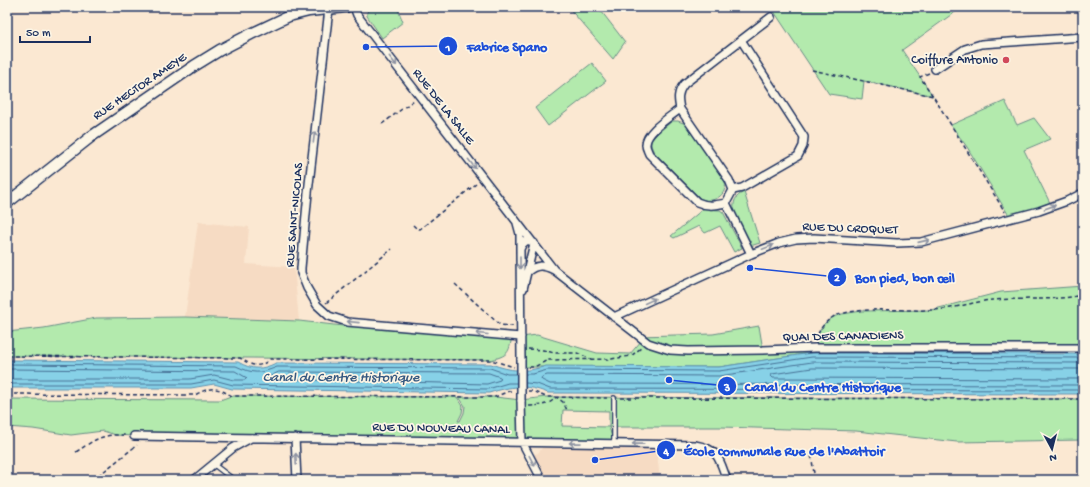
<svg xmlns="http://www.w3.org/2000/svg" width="1090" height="487" font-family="'Gochi Hand',sans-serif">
	<rect width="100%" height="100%" fill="#fbe8d2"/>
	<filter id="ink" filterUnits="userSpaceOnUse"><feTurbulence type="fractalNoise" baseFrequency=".025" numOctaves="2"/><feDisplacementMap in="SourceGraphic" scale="8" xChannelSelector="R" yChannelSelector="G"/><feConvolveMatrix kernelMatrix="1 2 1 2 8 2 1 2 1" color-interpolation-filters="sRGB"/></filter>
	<g filter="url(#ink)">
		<!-- built -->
		<path fill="#f6dbc3" d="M198 222 249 227 246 264 294 267 299 321 185 317Z
			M545 444H656L660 480H542L529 456 538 453Z"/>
		<!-- green -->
		<path fill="#b3eaad" stroke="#678c86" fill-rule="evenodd" d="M372 7H397L403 22 382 38 367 16V12Z
			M568 7H598L625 42 613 59Z
			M771 7H962L902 50 933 96 864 81 862 99 829 94Z
			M592 63 606 81 548 126 535 108Z
			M1005 101 1017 125 1034 118 1050 139 1024 150 1052 207 1009 219 1008 214 967 147 951 125Z
			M672 121H678L686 124 724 177C730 193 716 204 701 199L654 152C651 147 650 143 652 138Z
			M744 192 760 243 750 246 734 211C733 202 735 196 744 192Z
			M703 209 720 210 723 212 742 248 734 252 720 226 705 233 699 226 674 238 671 236Z
			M1083 286V348H815L811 353 719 367H521V337L537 335 597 353 630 354 642 340 637 336 713 334 759 326 763 350 815 347 819 332 824 324 833 317 842 314 862 311 931 310 1001 292Z
			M185 317 299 321 343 326 347 322 512 336C509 354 508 355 491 360L7 356V332L44 328 96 318Z
			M231 396 457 397 463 406 462 413 458 421H460L464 413 465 406 459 397H495L521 400 546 397 1083 399V440L957 442 856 431 721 427H609L614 444 133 436 116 435 103 431 71 435 33 429 7 427V399L220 400ZM563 410 609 411V427L562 426Z"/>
		<!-- water -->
		<path fill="#87d1e7" stroke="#5c90b0" d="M811 353 1083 354V394L548 393C525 384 512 386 489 393L232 389 214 384 191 388H7V360L238 362C252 370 262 370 276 363L491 364C511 371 525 373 546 366L719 367Z"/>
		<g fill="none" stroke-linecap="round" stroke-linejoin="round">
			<!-- shore -->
			<path stroke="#467095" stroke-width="1" d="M1083 363 812 362 719 376 547 375 542 377 541 379 542 380 550 384 1083 385
				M7 364 236 366C253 374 260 374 277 367L490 368 507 374H516
				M7 369 235 371 247 378 245 380H234L214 375 190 379H7
				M1083 369 812 368 772 374 771 376 773 378 1083 379
				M279 372 489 373 500 377 501 378 500 380 487 384 268 379 269 377Z
				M526 374H533L547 370 719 371 812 357 1083 358
				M526 383 537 384 550 389 1083 390
				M7 384H191L214 380 233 385 488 389 508 383H516"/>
			<defs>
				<path id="lane" d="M614 398V444
					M213 464 230 477"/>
				<path id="street" d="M354 7 357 15 554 270 648 343 670 350 688 351 763 350 815 348H1083
					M329 9 308 193 301 268V273L307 288 317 305 329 316 347 322 521 337
					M935 69 965 49 981 44 1083 37
					M680 109C670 117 645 132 646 145 646 148 648 151 649 154L697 202C708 207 716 205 726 203
					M733 190 742 188 798 156 803 146 804 137 741 40
					M726 203 733 190 729 180 680 109C678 99 677 93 684 84L771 17
					M726 203 751 254
					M517 223 520 234V249
					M527 272C537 264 543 265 554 270
					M523 289 534 243
					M614 317 751 254 779 243 796 239 814 238 897 243 921 242 1039 211 1067 201 1083 193
					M521 360 520 249C523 242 527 238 534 243
					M521 400 522 442 542 480
					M134 436 695 445C719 449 719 459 727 480
					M295 438 297 480
					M194 480 233 448 251 438"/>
				<path id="secondary" d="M7 203 92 136 194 66 220 50 251 34 289 16 309 11 346 7"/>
			</defs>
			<!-- lane casing -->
			<use href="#lane" stroke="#1b2f5e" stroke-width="6"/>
			<!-- street casing -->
			<use href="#street" stroke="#1b2f5e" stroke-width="10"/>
			<!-- secondary casing -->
			<use href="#secondary" stroke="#1b2f5e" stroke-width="13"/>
			<!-- path -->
			<path stroke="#1b2f5e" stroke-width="1.5" stroke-dasharray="4 3" stroke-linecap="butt" d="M812 70 933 96 1005 212
				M929 73 920 77 933 96
				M382 124 414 100
				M413 225 416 228 420 229 476 184
				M455 284 500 325 513 326
				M326 303 392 249
				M816 341C818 330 824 323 833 317 854 306 905 311 930 310 951 310 971 302 992 300 1023 298 1053 301 1083 295
				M528 349 543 350 554 353H577L591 359
				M7 356 240 358C252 366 259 369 270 359L491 360 514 367
				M529 367H534L548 360 611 359 631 356 641 348
				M528 391H532L546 397 607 398
				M7 394 195 395C212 386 216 387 232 396L495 397 509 391H512
				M621 398 1083 399
				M529 406C540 405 549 406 556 397L563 402 567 410
				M76 452C96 439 101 434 126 435
				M93 480 137 445
				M770 480 777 477
				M815 480 811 454 825 449
				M1008 480V477"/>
			<!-- lane -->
			<use href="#lane" stroke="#fcf5e5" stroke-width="3.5"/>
			<!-- street -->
			<use href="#street" stroke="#fcf5e5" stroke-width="7"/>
			<!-- secondary -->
			<use href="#secondary" stroke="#fcf5e5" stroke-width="10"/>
			<defs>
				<path id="street-bridge" d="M521 360V400"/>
			</defs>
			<!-- street-bridge casing -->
			<use href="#street-bridge" stroke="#1b2f5e" stroke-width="10" stroke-linecap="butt"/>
			<!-- street-bridge -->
			<use href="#street-bridge" stroke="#fcf5e5" stroke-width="7"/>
		</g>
		<!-- one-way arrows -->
		<defs><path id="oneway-shaft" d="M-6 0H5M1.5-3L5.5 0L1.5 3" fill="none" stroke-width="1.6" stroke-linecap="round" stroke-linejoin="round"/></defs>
		<g stroke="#8c92a2">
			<use href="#oneway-shaft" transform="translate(393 61) rotate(52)"/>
			<use href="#oneway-shaft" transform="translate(314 137) rotate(-83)"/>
			<use href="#oneway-shaft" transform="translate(472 164) rotate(52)"/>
			<use href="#oneway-shaft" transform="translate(1050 207) rotate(-19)"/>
			<use href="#oneway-shaft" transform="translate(924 241) rotate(-13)"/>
			<use href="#oneway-shaft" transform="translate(768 247) rotate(-21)"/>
			<use href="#oneway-shaft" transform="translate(520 263) rotate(90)"/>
			<use href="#oneway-shaft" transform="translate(650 301) rotate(-25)"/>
			<use href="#oneway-shaft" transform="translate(353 322) rotate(-174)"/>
			<use href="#oneway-shaft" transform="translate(482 334) rotate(-175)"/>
			<use href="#oneway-shaft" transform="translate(575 443) rotate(-179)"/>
			<use href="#oneway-shaft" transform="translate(638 444) rotate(-179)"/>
			<use href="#oneway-shaft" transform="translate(296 459) rotate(-92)"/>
			<use href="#oneway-shaft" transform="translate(532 461) rotate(62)"/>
		</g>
	</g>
	<!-- markers -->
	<circle fill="#d1495b" stroke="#fcf5e5" stroke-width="1.5" cx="1006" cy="60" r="4"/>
	<g text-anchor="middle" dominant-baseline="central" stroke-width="3.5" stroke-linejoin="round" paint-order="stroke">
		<!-- poi labels -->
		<g font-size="13" fill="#1b2f5e" stroke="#fcf5e5" text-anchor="end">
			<text x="998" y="60">Coiffure Antonio</text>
		</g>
		<!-- street labels -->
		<g font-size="13" fill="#1b2f5e" stroke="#fcf5e5">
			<text transform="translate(140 87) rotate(-34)">RUE HECTOR AMEYE</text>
			<text transform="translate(443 107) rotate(52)">RUE DE LA SALLE</text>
			<text transform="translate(295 215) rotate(-85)">RUE SAINT-NICOLAS</text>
			<text transform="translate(850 229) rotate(2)">RUE DU CROQUET</text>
			<text transform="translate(843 337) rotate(-1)">QUAI DES CANADIENS</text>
			<text transform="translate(441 429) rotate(1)">RUE DU NOUVEAU CANAL</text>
		</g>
		<!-- water labels -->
		<g font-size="14" font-style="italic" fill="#365880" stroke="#fcf5e5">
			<text x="341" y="378">Canal du Centre Historique</text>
		</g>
	</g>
	<!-- callouts -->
	<path fill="none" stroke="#1d4ed8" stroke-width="1.5" d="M366 47L448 46M750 268L837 277M669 380L727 386M595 460L666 450"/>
	<g fill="#1d4ed8" stroke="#fcf5e5" stroke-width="1.5">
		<circle cx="366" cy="47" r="4"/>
		<circle cx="750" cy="268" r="4"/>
		<circle cx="669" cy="380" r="4"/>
		<circle cx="595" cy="460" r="4"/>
		<circle cx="448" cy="46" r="10"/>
		<circle cx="837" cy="277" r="10"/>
		<circle cx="727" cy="386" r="10"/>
		<circle cx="666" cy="450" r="10"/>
	</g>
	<g font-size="12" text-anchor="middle" font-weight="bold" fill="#fff">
		<text x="448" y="51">1</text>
		<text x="837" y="281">2</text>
		<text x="727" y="391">3</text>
		<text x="666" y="455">4</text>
	</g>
	<g font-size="14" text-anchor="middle" font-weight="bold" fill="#1d4ed8" stroke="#fcf5e5" stroke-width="3.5" stroke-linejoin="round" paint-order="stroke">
		<text x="507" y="51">Fabrice Spano</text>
		<text x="905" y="282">Bon pied, bon œil</text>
		<text x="823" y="391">Canal du Centre Historique</text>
		<text x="784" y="455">École communale Rue de l'Abattoir</text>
	</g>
	<!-- margin -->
	<rect width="1090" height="487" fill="none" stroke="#fcf5e5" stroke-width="24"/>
	<rect x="12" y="12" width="1066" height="463" fill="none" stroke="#1b2f5e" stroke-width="1.5" filter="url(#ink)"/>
	<!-- north arrow -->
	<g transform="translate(1052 449) rotate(173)" stroke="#fcf5e5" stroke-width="3" paint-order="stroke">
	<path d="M0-3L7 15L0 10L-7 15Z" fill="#1b2f5e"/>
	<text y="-6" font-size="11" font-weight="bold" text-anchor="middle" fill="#1b2f5e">N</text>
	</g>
	<!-- scale -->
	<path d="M20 36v6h70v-6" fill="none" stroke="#1b2f5e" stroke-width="2"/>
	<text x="26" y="36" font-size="12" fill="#1b2f5e" stroke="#fcf5e5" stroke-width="3" paint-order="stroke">50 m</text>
</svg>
